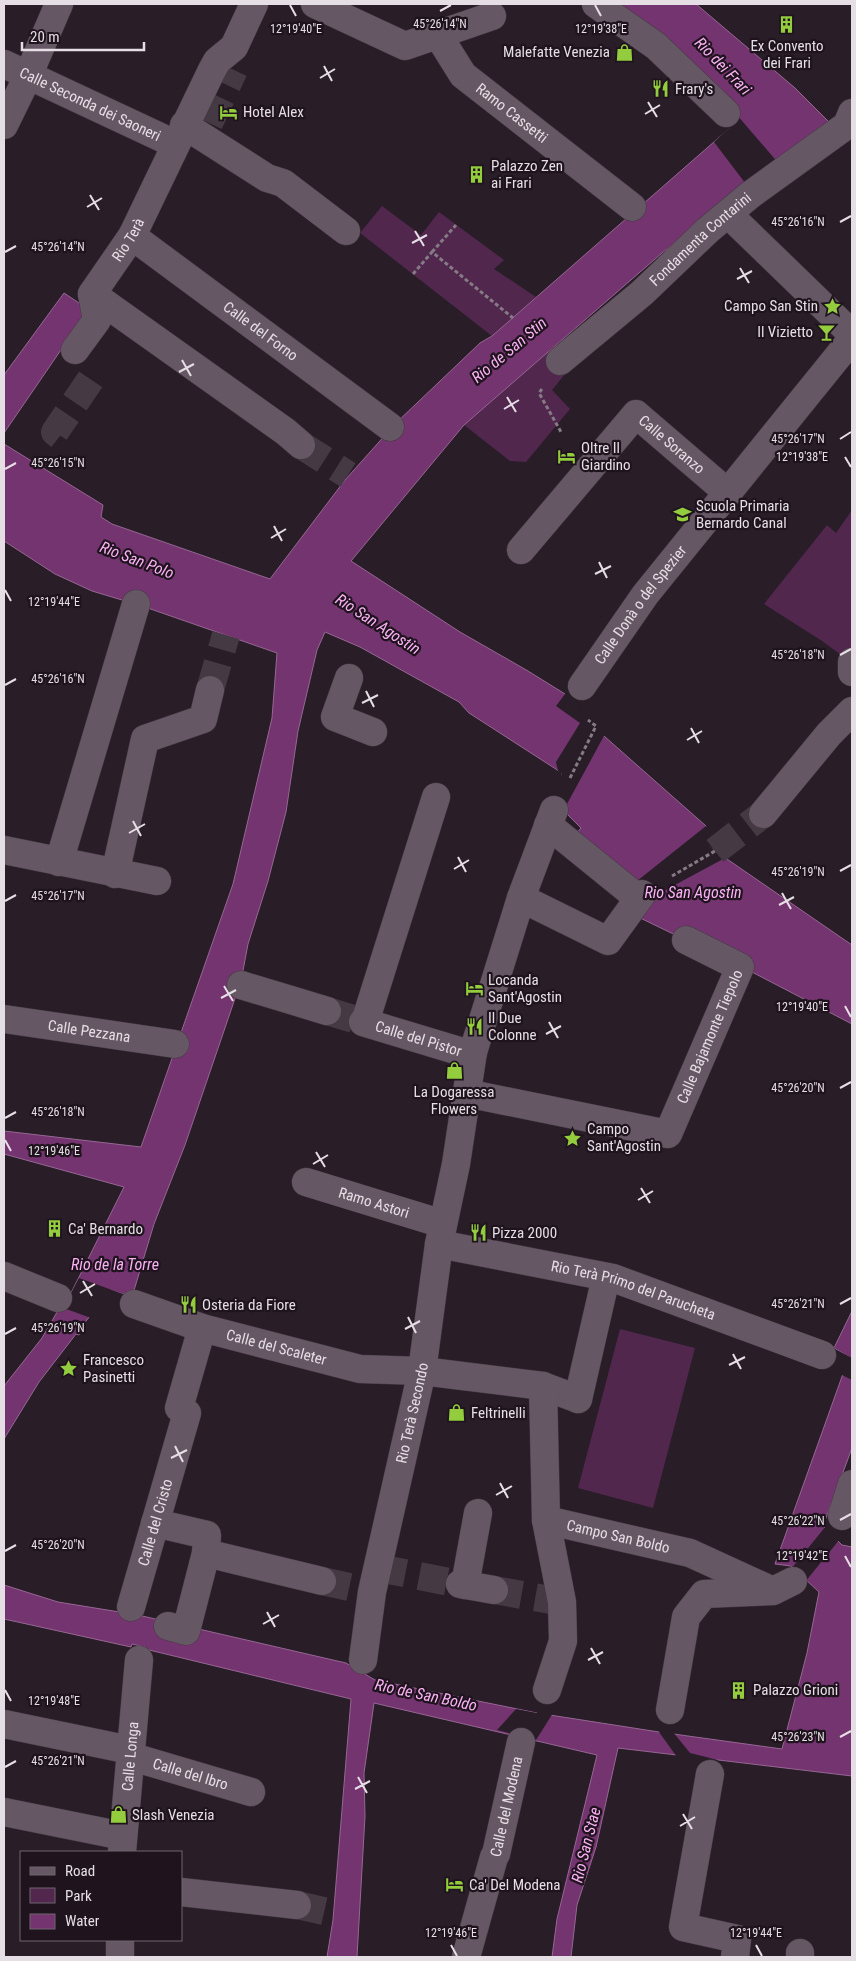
<svg xmlns="http://www.w3.org/2000/svg" width="856" height="1961" font-family="'Roboto Condensed',sans-serif">
	<rect width="100%" height="100%" fill="#291d28"/>
	<!-- green -->
	<path fill="#51274e" d="M382 206 421 235 439 212 504 260 494 269 536 297 492 336 360 233Z
		M547 351 570 368 552 390 570 409 526 462 510 461 464 425Z
		M852 510V654L848 660 822 641 764 604 827 525 836 533Z
		M620 1329 695 1348 653 1508 578 1488Z"/>
	<!-- water -->
	<path fill="#743470" stroke="#966793" d="M609 4H696L795 88 830 123 662 253 464 425 351 561 460 632 528 671 565 694 604 736 706 826 708 846 852 945V1024L748 970 636 916 574 836 581 828 564 811 562 773 469 713 459 702 360 647 325 632 317 650 298 731 286 812 268 881 248 944 241 981 185 1145 154 1224 132 1297 111 1290 82 1326 84 1328 79 1335 76 1334 39 1382 4 1439V1386L42 1338 60 1307 69 1297 124 1187 4 1154V1131L141 1147 233 884 272 718 277 653 142 606 92 591 55 574 4 541V444L103 505 101 517 112 524 270 579 345 480 396 423 480 343 492 336 731 127 743 123Z
		M64 293 91 311 65 344 4 433V375Z
		M852 1311V1448L823 1526 842 1545 852 1547V1776L618 1748 596 1847 577 1905 571 1957H552L557 1919 597 1755 374 1703 364 1773 365 1816 357 1957H327L333 1920 351 1699 145 1649V1647L132 1644 131 1647 4 1619V1585L58 1602 138 1615 346 1663 375 1680 537 1713 659 1732 782 1749 807 1653 819 1592 791 1566 775 1564 849 1357 834 1348Z"/>
	<!-- pier -->
	<path fill="#291d28" d="M731 108 780 165 749 188 714 142 730 127 729 125 739 121 729 110Z
		M568 693 605 734 561 815 546 807 562 774 558 771 556 762 580 723 556 706 565 694Z
		M706 826 709 828 711 844 709 846 725 858 647 900 632 885Z
		M79 1278 134 1298 131 1300 111 1293 91 1318 58 1306 69 1297Z
		M831 1347 852 1358V1380L840 1374 846 1357 832 1350Z
		M826 1526 840 1539 805 1582 791 1569Z
		M516 1709 537 1713V1711L553 1713 536 1740 497 1730Z
		M660 1730 673 1732 690 1753 718 1760 717 1762 677 1757 659 1732Z"/>
	<g fill="none" stroke-linecap="round" stroke-linejoin="round">
		<!-- minor-tunnel -->
		<path stroke="#453a44" stroke-width="28" stroke-dasharray="28 14" stroke-linecap="butt" d="M209 123 234 70
			M60 436 55 432 95 373
			M301 445 348 475
			M210 690 226 635
			M715 851 763 814
			M327 1011 363 1022
			M378 1568 460 1584
			M322 1581 372 1592
			M494 1590 562 1602
			M297 1905 328 1912"/>
		<defs>
			<g id="minor">
				<path d="M315 4 405 46 492 16"/>
				<path d="M596 4 656 46 726 113"/>
				<path id="s1" d="M438 35 463 75 632 207"/>
				<path id="s2" d="M4 64 175 144"/>
				<path d="M4 125 28 76 59 4"/>
				<path d="M184 125 267 178 283 183 346 231"/>
				<path d="M728 214 852 334"/>
				<path id="s3" d="M132 236 390 427"/>
				<path d="M92 294 286 432 301 445"/>
				<path id="s4" d="M75 350 97 320 92 294 132 236 211 72 217 61 234 47 254 4"/>
				<path id="s5" d="M560 361 642 293 708 230 750 195 847 125 852 113"/>
				<path id="s6" d="M521 550 636 414 728 493"/>
				<path d="M852 662V672"/>
				<path d="M349 678 335 717 373 732"/>
				<path id="s7" d="M582 686 645 595 852 339"/>
				<path d="M763 814 829 734 852 711"/>
				<path d="M548 825 638 898"/>
				<path d="M4 850 157 881"/>
				<path d="M59 862 136 604"/>
				<path d="M115 874 145 739 203 719 210 690"/>
				<path d="M521 898 608 941 642 894"/>
				<path d="M241 985 327 1011"/>
				<path id="s8" d="M4 1019 175 1044"/>
				<path id="s9" d="M363 1022 469 1054 473 1052"/>
				<path d="M365 1022 436 797"/>
				<path id="s10" d="M466 1093 668 1134 740 967 686 940"/>
				<path id="s11" d="M306 1182 443 1224"/>
				<path id="s12" d="M439 1244 613 1278 822 1355"/>
				<path d="M4 1276 58 1298"/>
				<path id="s13" d="M134 1304 202 1328 360 1369 422 1371 543 1386 578 1399"/>
				<path d="M543 1386 546 1520 562 1602 563 1641 547 1690"/>
				<path d="M578 1399 606 1277"/>
				<path d="M842 1516 852 1484"/>
				<path id="s14" d="M546 1520 690 1553 773 1591"/>
				<path d="M155 1523 207 1535 206 1553 322 1581"/>
				<path d="M460 1584 494 1590"/>
				<path d="M465 1585 478 1513"/>
				<path id="s15" d="M131 1607 187 1413 179 1408 202 1328"/>
				<path d="M168 1626 186 1631 206 1553"/>
				<path id="s16" d="M363 1660 372 1592 422 1371 439 1244 456 1164 473 1052 521 898 554 810"/>
				<path d="M670 1710 686 1617 704 1594 773 1591 793 1581"/>
				<path d="M4 1724 130 1750"/>
				<path id="s17" d="M129 1756 251 1792"/>
				<path d="M710 1774 683 1927 737 1939 735 1957"/>
				<path d="M4 1812 123 1836"/>
				<path id="s18" d="M122 1852 139 1660"/>
				<path d="M181 1892 297 1905"/>
				<path d="M120 1957V1940"/>
				<path id="s19" d="M466 1957 494 1857 496 1854 521 1742"/>
				<path d="M800 1957V1953"/>
			</g>
		</defs>
		<!-- minor casing -->
		<use href="#minor" stroke="#453b44" stroke-width="29"/>
		<!-- path -->
		<path stroke="#857b84" stroke-width="3" stroke-dasharray="4 2.5" stroke-linecap="butt" d="M432 252 456 225
			M413 274 432 252 513 318
			M542 389 539 393 561 432
			M570 778 596 726 588 720
			M672 876 715 851"/>
		<!-- minor -->
		<use href="#minor" stroke="#665764" stroke-width="28"/>
	</g>
	<!-- ticks -->
	<path fill="none" stroke="#e6dee5" stroke-width="2" d="M290 5 296 16M595 5 601 16M440 11 451 5M324 66 332 81M320 78 335 69M648 102 657 117M645 114 660 105M90 195 99 210M87 207 102 198M840 222 851 216M415 231 424 246M412 243 427 235M5 252 16 246M740 268 749 283M737 279 752 271M182 360 191 376M179 372 194 364M507 397 516 412M504 409 519 400M840 439 851 432M845 457 851 467M5 469 16 463M274 526 282 541M271 538 286 529M599 562 607 578M595 574 611 566M5 590 11 601M840 655 851 649M5 685 16 679M366 691 374 707M362 703 378 695M691 728 699 743M687 740 702 731M133 821 141 836M129 833 145 824M458 857 466 872M454 869 469 860M840 871 851 865M782 893 791 909M5 901 16 895M779 905 794 897M224 986 233 1001M221 998 236 990M845 1006 851 1017M549 1022 558 1038M546 1034 561 1026M840 1088 851 1082M5 1118 16 1112M5 1140 11 1151M316 1152 325 1167M313 1164 328 1155M641 1188 650 1203M638 1200 653 1191M83 1281 92 1296M80 1293 95 1284M840 1304 851 1298M408 1317 416 1333M405 1329 420 1321M5 1334 16 1328M733 1354 741 1369M729 1365 745 1357M175 1446 183 1462M171 1458 187 1450M500 1483 508 1498M496 1495 512 1486M840 1520 851 1514M5 1551 16 1545M845 1556 851 1567M267 1612 275 1627M263 1624 279 1615M591 1648 600 1664M588 1660 603 1652M5 1690 11 1701M840 1737 851 1731M5 1767 16 1761M358 1777 367 1793M355 1789 370 1781M683 1814 692 1829M680 1826 695 1817M451 1945 457 1956M756 1945 762 1956"/>
	<!-- icons -->
	<defs>
		<symbol id="building-bare" viewBox="-9 -9 18 18"><path d="M-4-6H4V6H1V3H-1V6H-4ZM-2.5-4.3h1.7v1.8h-1.7ZM.8-4.3h1.7v1.8H.8ZM-2.5-1h1.7V.8h-1.7ZM.8-1h1.7V.8H.8Z" fill="#93cd3d" stroke="#1f141e" stroke-width="2.5" paint-order="stroke"/></symbol>
		<symbol id="shop-bare" viewBox="-9 -9 18 18"><path d="M-5-2.5h2.3a2.7 3.5 0 0 1 5.4 0H5L5.5 6h-11ZM-1.5-2.5h3a1.5 2.3 0 0 0-3 0Z" fill="#93cd3d" stroke="#1f141e" stroke-width="2.5" paint-order="stroke"/></symbol>
		<symbol id="restaurant-bare" viewBox="-9 -9 18 18"><path d="M-5-6h1v4h1v-4h1v4h1v-4h1v5L-1.5 .5V6h-2V.5L-5-1ZM5-6V6H3V1.5H1.5Q1.5-4 5-6Z" fill="#93cd3d" stroke="#1f141e" stroke-width="2.5" paint-order="stroke"/></symbol>
		<symbol id="hotel-bare" viewBox="-9 -9 18 18"><path d="M-6-4.5h1.5V1H6V5H4.5V3h-9V5H-6ZM-4 0a1.8 1.8 0 1 1 3.6 0ZM.5 0V-2.5h3Q6-2.5 6 0Z" fill="#93cd3d" stroke="#1f141e" stroke-width="2.5" paint-order="stroke"/></symbol>
		<symbol id="sight-bare" viewBox="-9 -9 18 18"><path d="M0-6L1.8-2.2L6-1.7L2.9 1.2L3.7 5.4L0 3.3L-3.7 5.4L-2.9 1.2L-6-1.7L-1.8-2.2Z" fill="#93cd3d" stroke="#1f141e" stroke-width="2.5" paint-order="stroke"/></symbol>
		<symbol id="bar-bare" viewBox="-9 -9 18 18"><path d="M-6-5H6L.8 .8V4.5H3.5V6h-7V4.5H-.8V.8Z" fill="#93cd3d" stroke="#1f141e" stroke-width="2.5" paint-order="stroke"/></symbol>
		<symbol id="school-bare" viewBox="-9 -9 18 18"><path d="M0-5L7-2L0 1L-7-2ZM-4 1L0 2.5L4 1V4Q0 6-4 4Z" fill="#93cd3d" stroke="#1f141e" stroke-width="2.5" paint-order="stroke"/></symbol>
	</defs>
	<g fill-rule="evenodd">
		<use href="#building-bare" x="774" y="12" width="25" height="25"/>
		<use href="#shop-bare" x="612" y="40" width="25" height="25"/>
		<use href="#restaurant-bare" x="648" y="76" width="25" height="25"/>
		<use href="#hotel-bare" x="216" y="100" width="25" height="25"/>
		<use href="#building-bare" x="464" y="162" width="25" height="25"/>
		<use href="#sight-bare" x="820" y="294" width="25" height="25"/>
		<use href="#bar-bare" x="814" y="320" width="25" height="25"/>
		<use href="#hotel-bare" x="554" y="444" width="25" height="25"/>
		<use href="#school-bare" x="670" y="502" width="25" height="25"/>
		<use href="#hotel-bare" x="462" y="976" width="25" height="25"/>
		<use href="#restaurant-bare" x="462" y="1014" width="25" height="25"/>
		<use href="#shop-bare" x="442" y="1058" width="25" height="25"/>
		<use href="#sight-bare" x="560" y="1126" width="25" height="25"/>
		<use href="#building-bare" x="42" y="1216" width="25" height="25"/>
		<use href="#restaurant-bare" x="466" y="1220" width="25" height="25"/>
		<use href="#restaurant-bare" x="176" y="1292" width="25" height="25"/>
		<use href="#sight-bare" x="56" y="1356" width="25" height="25"/>
		<use href="#shop-bare" x="444" y="1400" width="25" height="25"/>
		<use href="#building-bare" x="726" y="1678" width="25" height="25"/>
		<use href="#shop-bare" x="106" y="1802" width="25" height="25"/>
		<use href="#hotel-bare" x="442" y="1872" width="25" height="25"/>
	</g>
	<g text-anchor="middle" dominant-baseline="central" stroke-width="4.5" stroke-linejoin="round" paint-order="stroke">
		<!-- poi labels -->
		<g font-size="15" fill="#e6dee5" stroke="#1f141e" text-anchor="start">
			<text x="787" y="46" text-anchor="middle">Ex Convento<tspan x="787" dy="17">dei Frari</tspan></text>
			<text x="610" y="52" text-anchor="end">Malefatte Venezia</text>
			<text x="675" y="89">Frary's</text>
			<text x="243" y="112">Hotel Alex</text>
			<text x="491" y="166">Palazzo Zen<tspan x="491" dy="17">ai Frari</tspan></text>
			<text x="818" y="306" text-anchor="end">Campo San Stin</text>
			<text x="813" y="332" text-anchor="end">Il Vizietto</text>
			<text x="581" y="448">Oltre Il<tspan x="581" dy="17">Giardino</tspan></text>
			<text x="696" y="506">Scuola Primaria<tspan x="696" dy="17">Bernardo Canal</tspan></text>
			<text x="488" y="980">Locanda<tspan x="488" dy="17">Sant'Agostin</tspan></text>
			<text x="488" y="1018">Il Due<tspan x="488" dy="17">Colonne</tspan></text>
			<text x="454" y="1092" text-anchor="middle">La Dogaressa<tspan x="454" dy="17">Flowers</tspan></text>
			<text x="587" y="1129">Campo<tspan x="587" dy="17">Sant'Agostin</tspan></text>
			<text x="68" y="1229">Ca' Bernardo</text>
			<text x="492" y="1233">Pizza 2000</text>
			<text x="202" y="1305">Osteria da Fiore</text>
			<text x="83" y="1360">Francesco<tspan x="83" dy="17">Pasinetti</tspan></text>
			<text x="471" y="1413">Feltrinelli</text>
			<text x="753" y="1690">Palazzo Grioni</text>
			<text x="132" y="1815">Slash Venezia</text>
			<text x="469" y="1885">Ca' Del Modena</text>
		</g>
		<!-- street labels -->
		<g font-size="15" fill="#e6dee5" stroke="#1f141e">
			<text stroke="none"><textPath href="#s2" startOffset="95">Calle Seconda dei Saoneri</textPath></text>
			<text stroke="none"><textPath href="#s1" startOffset="109">Ramo Cassetti</textPath></text>
			<text stroke="none"><textPath href="#s4" startOffset="129">Rio Terà</textPath></text>
			<text stroke="none"><textPath href="#s5" startOffset="186">Fondamenta Contarini</textPath></text>
			<text stroke="none"><textPath href="#s3" startOffset="160">Calle del Forno</textPath></text>
			<text stroke="none"><textPath href="#s6" startOffset="225">Calle Soranzo</textPath></text>
			<text stroke="none"><textPath href="#s7" startOffset="100">Calle Donà o del Spezier</textPath></text>
			<text stroke="none"><textPath href="#s8" startOffset="86">Calle Pezzana</textPath></text>
			<text stroke="none"><textPath href="#s9" startOffset="58">Calle del Pistor</textPath></text>
			<text stroke="none"><textPath href="#s10" startOffset="312">Calle Bajamonte Tiepolo</textPath></text>
			<text stroke="none"><textPath href="#s11" startOffset="71">Ramo Astori</textPath></text>
			<text stroke="none"><textPath href="#s12" startOffset="200">Rio Terà Primo del Parucheta</textPath></text>
			<text stroke="none"><textPath href="#s13" startOffset="149">Calle del Scaleter</textPath></text>
			<text stroke="none"><textPath href="#s16" startOffset="252">Rio Terà Secondo</textPath></text>
			<text stroke="none"><textPath href="#s15" startOffset="88">Calle del Cristo</textPath></text>
			<text stroke="none"><textPath href="#s14" startOffset="74">Campo San Boldo</textPath></text>
			<text stroke="none"><textPath href="#s18" startOffset="96">Calle Longa</textPath></text>
			<text stroke="none"><textPath href="#s17" startOffset="64">Calle del Ibro</textPath></text>
			<text stroke="none"><textPath href="#s19" startOffset="156">Calle del Modena</textPath></text>
		</g>
		<!-- water labels -->
		<g font-size="16" font-style="italic" fill="#fbb2f5" stroke="#1f141e">
			<text transform="translate(723 66) rotate(46)">Rio dei Frari</text>
			<text transform="translate(509 350) rotate(-40)">Rio de San Stin</text>
			<text transform="translate(137 560) rotate(21)">Rio San Polo</text>
			<text transform="translate(378 624) rotate(33)">Rio San Agostin</text>
			<text x="693" y="892">Rio San Agostin</text>
			<text x="115" y="1264">Rio de la Torre</text>
			<text transform="translate(426 1695) rotate(12)">Rio de San Boldo</text>
			<text transform="translate(586 1845) rotate(-76)">Rio San Stae</text>
		</g>
	</g>
	<g font-size="12" text-anchor="middle" fill="#e6dee5" stroke="#1f141e" stroke-width="4.5" stroke-linejoin="round" paint-order="stroke">
		<text x="440" y="28">45°26'14"N</text>
		<text x="296" y="33">12°19'40"E</text>
		<text x="601" y="33">12°19'38"E</text>
		<text x="798" y="226">45°26'16"N</text>
		<text x="58" y="251">45°26'14"N</text>
		<text x="798" y="443">45°26'17"N</text>
		<text x="802" y="461">12°19'38"E</text>
		<text x="58" y="467">45°26'15"N</text>
		<text x="54" y="606">12°19'44"E</text>
		<text x="798" y="659">45°26'18"N</text>
		<text x="58" y="683">45°26'16"N</text>
		<text x="798" y="876">45°26'19"N</text>
		<text x="58" y="900">45°26'17"N</text>
		<text x="802" y="1011">12°19'40"E</text>
		<text x="798" y="1092">45°26'20"N</text>
		<text x="58" y="1116">45°26'18"N</text>
		<text x="54" y="1155">12°19'46"E</text>
		<text x="798" y="1308">45°26'21"N</text>
		<text x="58" y="1332">45°26'19"N</text>
		<text x="798" y="1525">45°26'22"N</text>
		<text x="58" y="1549">45°26'20"N</text>
		<text x="802" y="1560">12°19'42"E</text>
		<text x="54" y="1705">12°19'48"E</text>
		<text x="798" y="1741">45°26'23"N</text>
		<text x="58" y="1765">45°26'21"N</text>
		<text x="451" y="1937">12°19'46"E</text>
		<text x="756" y="1937">12°19'44"E</text>
	</g>
	<!-- border -->
	<rect width="856" height="1961" fill="none" stroke="#e6dee5" stroke-width="10"/>
	<!-- legend -->
	<rect x="20" y="1851" width="162" height="90" fill="#1f141e" stroke="#6f656e"/>
	<rect x="30" y="1867" width="25" height="8" fill="#665764" stroke="#6f656e"/>
	<text x="65" y="1876" font-size="15" fill="#e6dee5">Road</text>
	<rect x="30" y="1888" width="25" height="15" fill="#51274e" stroke="#6f656e"/>
	<text x="65" y="1901" font-size="15" fill="#e6dee5">Park</text>
	<rect x="30" y="1914" width="25" height="15" fill="#743470" stroke="#6f656e"/>
	<text x="65" y="1926" font-size="15" fill="#e6dee5">Water</text>
	<!-- scale -->
	<path d="M22 42v8h122v-8" fill="none" stroke="#e6dee5" stroke-width="2.5"/>
	<text x="30" y="42" font-size="15" fill="#e6dee5" stroke="#1f141e" stroke-width="4" paint-order="stroke">20 m</text>
</svg>
